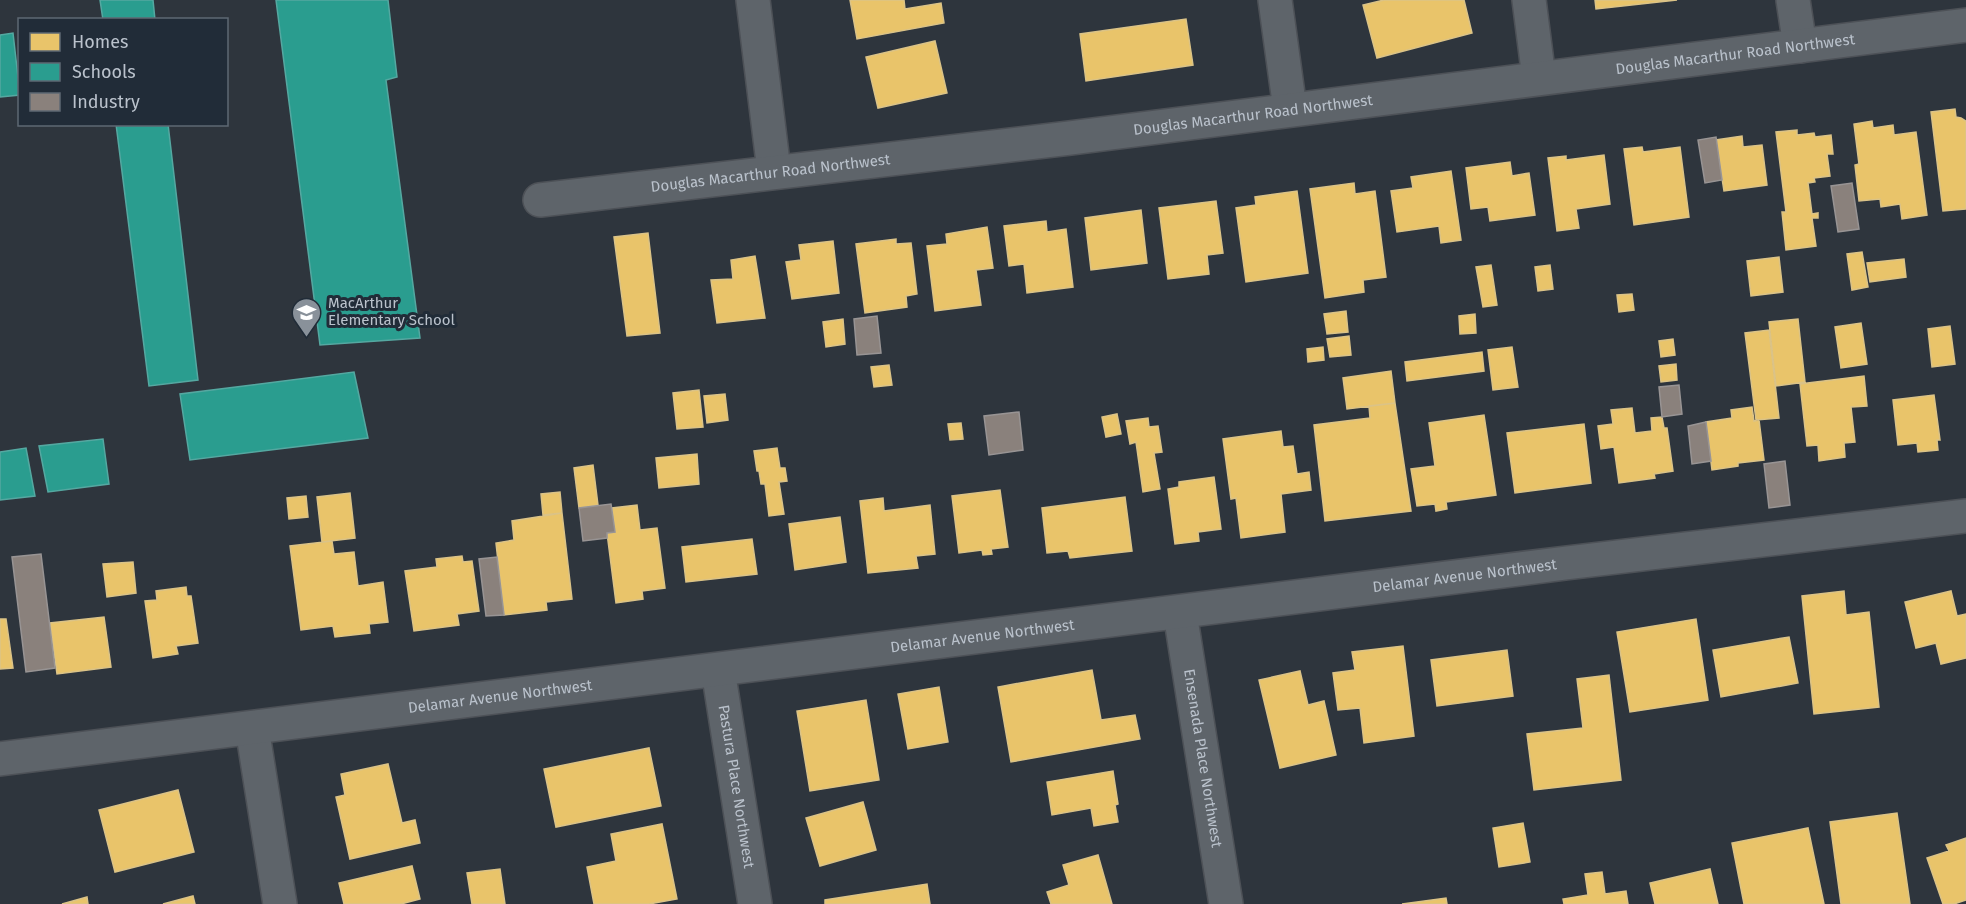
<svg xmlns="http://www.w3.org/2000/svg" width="1966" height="904" font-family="'Fira Sans',sans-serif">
	<rect width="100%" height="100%" fill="#2e353d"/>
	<!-- homes -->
	<path fill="#e9c46a" stroke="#dbc387" stroke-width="1.5" d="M850 0H904L905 9 941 3 944 23 857 39Z
		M1384 0H1464L1472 33 1377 58 1363 5Z
		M1595 0H1677L1596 9Z
		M1186 19 1193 65 1086 81 1080 34Z
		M935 41 947 93 878 108 866 57Z
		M1955 109 1956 117 1961 118 1966 121V209L1943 211 1931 112Z
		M1872 121 1873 128 1893 125 1894 135 1916 132 1927 215 1902 219 1900 204 1881 207 1880 199 1859 201 1855 165 1859 164 1854 124Z
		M1797 130V135L1814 133 1815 137 1831 135 1833 154H1827L1830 176 1814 178 1815 182 1808 183 1812 214 1818 213V218H1812L1816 246 1786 250 1782 212H1786L1776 132Z
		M1742 136 1743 147 1762 145 1767 185 1724 191 1716 140Z
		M1642 147 1643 152 1680 147 1689 217 1634 225 1624 149Z
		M1604 155 1610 204 1576 209 1579 228 1557 231 1548 158 1566 156V160Z
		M1510 162 1512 176 1529 173 1535 215 1490 221 1488 207 1471 209 1466 168Z
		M1451 171 1461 240 1441 243 1439 226 1397 232 1391 191 1413 188 1411 177Z
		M1354 183 1355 194 1375 191 1386 277 1363 280 1364 292 1325 298 1310 189Z
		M1297 191 1308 273 1246 282 1236 208 1256 205 1255 197Z
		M1216 201 1223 253 1207 255 1209 274 1168 279 1159 208Z
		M1141 210 1147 263 1091 270 1085 218Z
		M1046 221 1047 232 1066 229 1073 287 1027 293 1024 264 1009 266 1004 226Z
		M987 227 993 268 976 270 981 305 935 311 927 246 947 244 946 234Z
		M648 233 660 333 627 336 614 237Z
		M896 239V244L911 243 917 294 906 296 907 307 865 313 856 244Z
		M833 241 839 293 792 299 786 262 801 260 799 245Z
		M1862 252 1868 287 1852 290 1847 254Z
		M755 256 765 318 717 323 711 280 733 279 731 260Z
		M1779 257 1783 292 1751 296 1747 261Z
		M1904 259 1906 277 1870 282 1867 263Z
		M1491 265 1497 305 1483 307 1476 267Z
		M1550 265 1553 289 1538 291 1535 267Z
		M1632 294 1634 310 1619 312 1617 295Z
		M1346 311 1348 332 1327 334 1324 314Z
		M1475 314 1476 333 1460 334 1459 316Z
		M843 319 845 344 826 347 823 322Z
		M1798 319 1805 382 1776 386 1769 322Z
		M1861 323 1867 364 1841 368 1835 327Z
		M1950 326 1955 364 1932 367 1928 329Z
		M1769 330 1779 418 1756 420 1745 333Z
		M1349 336 1351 355 1330 357 1327 339Z
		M1673 339 1675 355 1661 357 1659 341Z
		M1323 347 1324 360 1308 362 1307 349Z
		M1512 347 1518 387 1493 390 1488 350Z
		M1482 352 1484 371 1407 381 1405 362Z
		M1676 364 1677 380 1661 382 1659 366Z
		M889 365 892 385 874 387 871 367Z
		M1391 371 1395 403 1347 409 1343 378Z
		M1864 376 1867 406 1851 407 1855 442 1844 443 1845 457 1819 461 1818 445 1807 446 1800 384Z
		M699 390 703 427 677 429 673 393Z
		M725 394 728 420 707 423 704 396Z
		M1934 395 1940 440H1937L1938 450 1918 452 1917 443 1898 445 1893 400Z
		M1395 403 1411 511 1325 521 1314 425 1370 418 1369 406Z
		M1752 407 1754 421 1759 420 1764 460 1738 463V466L1712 470 1706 422 1732 418 1731 410Z
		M1632 408 1635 433 1652 431 1651 418 1662 417 1664 428H1667L1673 471 1654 474 1655 478 1619 483 1614 447 1601 449 1598 426 1613 424 1611 410Z
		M1117 414 1121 434 1106 437 1102 417Z
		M1484 415 1496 495 1446 502 1447 509 1436 511 1435 504 1417 506 1411 469 1435 466 1429 423Z
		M1148 418 1149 427 1158 426 1162 452 1154 453 1160 489 1143 492 1136 442 1130 444 1126 421Z
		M961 423 963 439 950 440 948 424Z
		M1584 424 1591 483 1515 493 1507 433Z
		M1281 431 1283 447 1293 446 1297 474 1309 472 1311 490 1281 494 1285 532 1241 538 1236 498 1231 499 1223 439Z
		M777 448 780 468H785L787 481 779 482 784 514 769 516 765 484H761L759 471H757L754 451Z
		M697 454 699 484 659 488 656 458Z
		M593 465 598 505 579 508 574 468Z
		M1214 477 1221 529 1198 532 1199 541 1175 544 1168 489 1179 487V482Z
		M1000 490 1008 547 991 549 992 554 983 555 982 550 959 553 952 496Z
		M560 492 562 513 543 515 541 494Z
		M350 493 355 538 322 542 317 497Z
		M306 496 308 517 289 519 287 498Z
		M1125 497 1132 551 1070 558 1068 551 1047 553 1042 508Z
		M883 498 884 511 930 505 935 554 916 556 918 568 868 573 860 501Z
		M637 505 640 530 657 528 665 588 642 591 643 599 616 603 607 533 615 532 612 508Z
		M562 513 572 599 546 602 547 610 504 615 496 543 514 540 512 521Z
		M840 517 846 562 795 570 789 524Z
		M752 539 757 574 686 582 682 547Z
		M332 541 334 554 354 552 358 586 383 582 388 622 369 624 370 633 335 637 333 626 301 630 290 546Z
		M462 556 463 562 472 561 479 611 457 614 459 625 414 631 405 571 437 567 436 559Z
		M133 562 136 593 107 597 103 564Z
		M186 587 187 596H191L198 643 176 646 178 654 153 658 145 601 157 600 156 591Z
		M1844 591 1846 615 1869 612 1879 707 1814 714 1802 596Z
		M1951 591 1957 616 1966 614V658L1941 664 1936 643 1916 648 1905 602Z
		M104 617 111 667 57 674 50 623Z
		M0 619H6L13 668 0 669Z
		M1696 619 1708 700 1630 712 1617 632Z
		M1789 637 1798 683 1721 697 1713 650Z
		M1403 646 1414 736 1364 743 1360 708 1338 710 1333 673 1355 670 1352 652Z
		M1507 650 1513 696 1437 706 1431 660Z
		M1092 670 1101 720 1135 715 1140 739 1011 762 998 687Z
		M1300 671 1308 705 1324 701 1336 755 1280 768 1259 680Z
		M1609 675 1621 780 1534 790 1527 734 1583 728 1577 679Z
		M939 687 948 742 908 749 898 694Z
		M866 700 879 780 810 791 797 711Z
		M649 748 661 806 556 827 544 769Z
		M388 764 402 823 415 820 420 843 350 859 336 797 345 795 341 774Z
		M1113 771 1118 804 1115 805 1118 822 1094 826 1091 808 1052 815 1047 782Z
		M178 790 194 852 115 872 99 810Z
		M863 802 876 850 820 866 806 818Z
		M1897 813 1910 904H1841L1830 822Z
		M1523 823 1530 862 1499 867 1493 828Z
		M662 824 677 899 649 904H594L587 867 616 861 611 834Z
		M1808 828 1824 904H1744L1732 843Z
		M1966 838V900L1954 904H1943L1927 858 1949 851 1946 845Z
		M1098 855 1112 904H1051L1047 892 1069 885 1063 865Z
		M412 866 420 899 401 904H344L339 883Z
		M500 869 505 904H472L467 873Z
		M1710 869 1718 904H1655L1650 883Z
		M1602 872 1605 894 1626 891 1628 904H1564L1563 899 1588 895 1585 874Z
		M927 884 930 904H825V900Z
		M193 896 195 904H163Z
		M87 897 88 904H62Z
		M1446 898 1447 904H1402Z"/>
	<!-- schools -->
	<path fill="#2a9d8f" stroke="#55a8a1" stroke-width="1.5" d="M100 0H153L155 20H103Z
		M276 0H388L397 77 386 80 420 338 320 345Z
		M13 33 20 95 0 97V35Z
		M116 124H168L198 380 149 386Z
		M354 372 368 438 190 460 180 394Z
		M103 439 109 484 48 492 39 446Z
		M26 448 35 496 0 500V452Z"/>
	<!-- industry -->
	<path fill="#8a817c" stroke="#989494" stroke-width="1.5" d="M1716 137 1722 180 1705 183 1698 140Z
		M1852 183 1859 229 1838 232 1831 186Z
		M877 316 881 353 857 355 854 319Z
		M1679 385 1682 414 1662 417 1659 387Z
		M1019 412 1023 450 989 455 984 416Z
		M1706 422 1711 461 1692 464 1688 426Z
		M1785 461 1790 505 1769 508 1764 464Z
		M611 504 615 532 607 533V538L583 541 579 508Z
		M41 554 55 668 26 672 12 557Z
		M497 557 504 615 486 616 479 559Z"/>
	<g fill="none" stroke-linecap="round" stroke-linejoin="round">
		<defs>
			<g id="minor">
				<path d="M753 0 774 171"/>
				<path d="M1275 0 1290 109"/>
				<path d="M1529 0 1539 78"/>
				<path d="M1793 0 1800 46"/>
				<path id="s1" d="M540 200 1070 138 1966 25"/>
				<path id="s2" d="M1180 613 1226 904"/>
				<path id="s3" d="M718 670 755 904"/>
				<path d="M252 728 280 904"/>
				<path id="s4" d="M0 759 1566 563 1966 516"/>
			</g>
		</defs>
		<!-- minor casing -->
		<use href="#minor" stroke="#4d5157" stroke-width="36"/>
		<!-- minor -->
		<use href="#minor" stroke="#5e646a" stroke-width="33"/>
	</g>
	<!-- icons -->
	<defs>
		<symbol id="school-pin" viewBox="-11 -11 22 30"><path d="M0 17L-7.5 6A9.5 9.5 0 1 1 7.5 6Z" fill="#89919a" stroke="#212c38"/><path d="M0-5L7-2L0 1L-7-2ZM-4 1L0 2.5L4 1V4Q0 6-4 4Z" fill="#fff"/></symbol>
	</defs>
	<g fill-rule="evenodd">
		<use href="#school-pin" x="290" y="296" width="33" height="45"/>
	</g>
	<g text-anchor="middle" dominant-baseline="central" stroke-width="6" stroke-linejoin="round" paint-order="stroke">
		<!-- street labels -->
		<g font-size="15" fill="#bac2cc" stroke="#212c38">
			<text stroke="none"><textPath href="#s1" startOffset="1204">Douglas Macarthur Road Northwest</textPath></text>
			<text stroke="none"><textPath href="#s1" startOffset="718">Douglas Macarthur Road Northwest</textPath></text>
			<text stroke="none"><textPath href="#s1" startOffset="232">Douglas Macarthur Road Northwest</textPath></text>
			<text stroke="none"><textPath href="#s4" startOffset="1476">Delamar Avenue Northwest</textPath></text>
			<text stroke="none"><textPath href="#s4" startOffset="990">Delamar Avenue Northwest</textPath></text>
			<text stroke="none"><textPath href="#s4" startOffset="504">Delamar Avenue Northwest</textPath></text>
			<text stroke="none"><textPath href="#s2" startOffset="147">Ensenada Place Northwest</textPath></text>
			<text stroke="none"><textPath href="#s3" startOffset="118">Pastura Place Northwest</textPath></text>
		</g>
		<!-- poi labels -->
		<g font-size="15" fill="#bac2cc" stroke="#212c38" text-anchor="start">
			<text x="328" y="303">MacArthur<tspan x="328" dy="17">Elementary School</tspan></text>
		</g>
	</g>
	<!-- legend -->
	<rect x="18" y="18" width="210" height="108" fill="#212c38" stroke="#5e6873" stroke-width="1.5"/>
	<rect x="30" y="33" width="30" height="18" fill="#e9c46a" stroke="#5e6873" stroke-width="1.5"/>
	<text x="72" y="48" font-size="18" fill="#bac2cc">Homes</text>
	<rect x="30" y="63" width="30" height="18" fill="#2a9d8f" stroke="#5e6873" stroke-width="1.5"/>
	<text x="72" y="78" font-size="18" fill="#bac2cc">Schools</text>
	<rect x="30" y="93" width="30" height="18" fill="#8a817c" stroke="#5e6873" stroke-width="1.5"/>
	<text x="72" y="108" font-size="18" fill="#bac2cc">Industry</text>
</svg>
